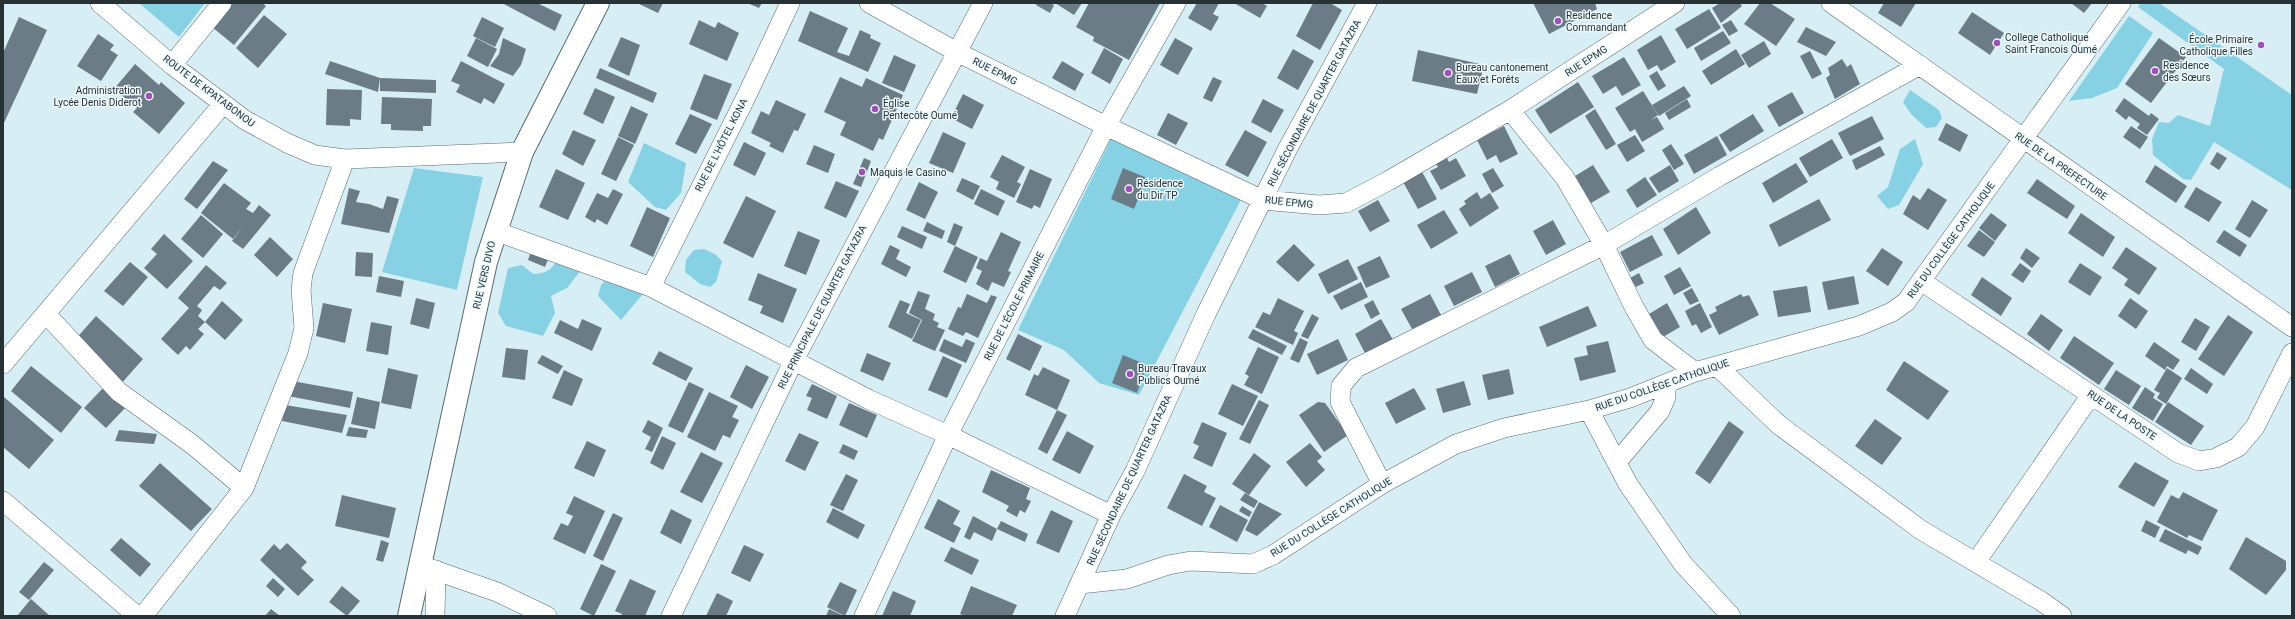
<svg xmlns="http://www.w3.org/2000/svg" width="2295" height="619" font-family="Roboto,sans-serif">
	<rect width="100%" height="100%" fill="#d6eef4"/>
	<!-- green -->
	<path fill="#87d1e5" d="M139 3H205L179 37Z
		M2141 3H2159L2292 95V190L2214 142 2191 180 2183 179 2153 155 2152 139 2159 122 2169 123 2178 115 2210 126 2224 69 2138 7Z
		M2129 16 2153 33 2117 88 2092 98 2069 101Z
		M1910 90 1939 110 1942 118 1936 127 1926 128 1911 114 1903 102Z
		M1112 137 1244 194 1139 395 1099 383 1064 350 1018 330Z
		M1915 139 1923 164 1899 205 1888 209 1877 196 1888 187 1900 149Z
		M644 143 686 163 681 193 666 210 655 207 628 182Z
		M414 168 483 177 457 290 382 272Z
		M704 249 715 254 722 261 716 282 710 287 700 284 685 272 686 260 694 250Z
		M559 256 589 260 567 288 551 296 555 313 543 336 506 326 498 313 508 268 522 265 533 274C548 273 552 270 559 256Z
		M608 277 643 294 621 320 598 296 601 285Z"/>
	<!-- building -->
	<path fill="#6b7c87" d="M231 3H262L266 6 234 45 212 27Z
		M502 3H537L562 15 555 31Z
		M637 3H663L658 13Z
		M747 3H762L759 8Z
		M1037 3H1050L1054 5 1050 13 1036 5Z
		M1055 3H1082L1074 15Z
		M1089 3H1160L1129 60 1093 41 1094 37 1076 27Z
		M1197 3H1219L1213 14 1219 17 1211 31 1188 18Z
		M1234 3H1262L1267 6 1260 18Z
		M1313 3H1330L1342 10 1320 50 1296 36Z
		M1533 3H1595L1597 9 1549 34Z
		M1720 3H1740L1742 6 1721 23 1712 8Z
		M1760 3H1770L1795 19 1776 46 1744 24Z
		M1884 3H1916L1901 27 1878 13Z
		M2071 3H2092L2084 13Z
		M1709 9 1721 28 1687 49 1675 29Z
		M810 11 848 28 837 52 849 56 860 30 871 35 870 38 881 43 868 72 798 41Z
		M1972 12 2004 33 1990 55 1958 33Z
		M264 15 287 34 258 68 236 48Z
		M19 17 47 30 3 125V53Z
		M482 17 504 28 495 47 473 36Z
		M699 20 715 28 718 22 739 33 727 61 689 44Z
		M1731 20 1738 31 1729 36 1722 25Z
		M1806 27 1836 42 1826 56 1797 42Z
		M1723 31 1731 43 1701 61 1694 48Z
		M98 34 114 45 110 50 118 55 101 81 77 66Z
		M1661 35 1676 62 1661 71 1657 65 1648 70 1637 50Z
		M621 37 640 45 629 76 608 66Z
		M476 38 497 49 488 67 467 56Z
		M503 38 526 49 521 65 513 76 490 66 499 54Z
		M1175 38 1193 48 1178 75 1160 65Z
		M2159 38 2186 57 2151 103 2125 84Z
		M1764 41 1771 54 1749 68 1741 55Z
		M1104 48 1123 59 1110 84 1091 73Z
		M1293 49 1314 61 1298 90 1277 78Z
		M1736 49 1745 64 1711 85 1702 71Z
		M1418 50 1484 65 1477 94 1412 81Z
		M1810 51 1822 74 1812 79 1800 56Z
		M894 55 916 65 904 92 882 83Z
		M1624 57 1641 85 1622 96 1616 86 1603 94 1592 76Z
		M1842 59 1847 67 1851 64 1860 84 1835 99 1826 78 1830 75 1828 68Z
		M330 61 380 78 378 92 325 74Z
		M461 61 505 84 494 104 484 98 481 104 456 92 460 85 451 81Z
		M1062 61 1084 74 1075 91 1052 78Z
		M135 64 159 85 161 82 185 103 159 134 133 112 137 108 114 89Z
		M600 68 657 93 653 103 596 78Z
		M1657 71 1666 86 1658 91 1649 76Z
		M704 74 732 84 717 120 690 109Z
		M840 77 862 87 866 78 903 95 883 140 879 138 873 151 840 135 846 122 824 112Z
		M1213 77 1222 81 1212 102 1203 98Z
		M380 78 436 80V93L380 91Z
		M1578 82 1594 107 1550 134 1535 110Z
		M1684 86 1691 96 1659 116 1652 105Z
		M595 88 615 97 603 124 583 114Z
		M327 89 362 90 361 120 350 119V126L326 125Z
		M1643 91 1658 115 1651 120 1657 117 1664 129 1642 142 1635 129 1630 132 1615 108Z
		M1792 92 1804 113 1779 127 1767 106Z
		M963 94 984 105 972 129 951 118Z
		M382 97 432 99 431 126H423V131L391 130V124H381Z
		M2124 98 2149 116 2151 113 2159 119 2147 135 2137 128 2140 124 2129 116 2126 120 2115 111Z
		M1263 99 1284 110 1271 133 1251 122Z
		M1687 99 1691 107 1669 120 1665 113Z
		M776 100 806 114 798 131 794 130 783 153 769 146 771 143 751 133 761 111 769 115Z
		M631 106 648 114 635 144 618 136Z
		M1595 109 1616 144 1606 150 1585 116Z
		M1168 113 1188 123 1176 145 1157 135Z
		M690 114 712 124 696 154 675 144Z
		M1753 114 1764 131 1730 152 1719 135Z
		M1872 116 1884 139 1850 156 1838 133Z
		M1946 123 1968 135 1960 152 1938 140Z
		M1504 126 1518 154 1500 163 1496 155 1487 160 1477 140Z
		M2131 126 2148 137 2140 149 2123 137Z
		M573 130 596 140 583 166 562 154Z
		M1245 130 1267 142 1248 177 1225 165Z
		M943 132 966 143 953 173 929 163Z
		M1635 135 1645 151 1627 162 1617 145Z
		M1717 136 1727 155 1694 174 1684 155Z
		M618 137 634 145 616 181 601 174Z
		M1832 139 1843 158 1810 177 1799 158Z
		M744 142 766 153 755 176 733 165Z
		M1671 144 1684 164 1674 170 1662 150Z
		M814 145 835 154 828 173 806 164Z
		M1880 146 1885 155 1856 170 1852 160Z
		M2217 152 2227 158 2219 170 2210 164Z
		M1002 155 1025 167 1017 182 1021 184 1014 198 996 189 999 182 990 177Z
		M1446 156 1449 162 1456 158 1466 176 1441 190 1430 171 1438 167 1435 162Z
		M864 158 871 161 861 187 853 184Z
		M213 161 228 170 197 209 184 199Z
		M1796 163 1808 182 1773 203 1762 183Z
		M1593 165 1610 192 1591 203 1575 176Z
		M1670 165 1679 181 1659 193 1649 178Z
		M2155 165 2187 186 2176 203 2145 182Z
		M1123 168 1147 178 1134 209 1111 199Z
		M1493 168 1504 186 1492 193 1482 174Z
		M556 169 585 183 568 220 539 207Z
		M1030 169 1052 179 1040 208 1034 205 1032 209 1016 202Z
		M1421 170 1437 199 1418 209 1402 180Z
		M1645 177 1657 195 1637 208 1626 190Z
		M962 178 980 186 973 200 956 191Z
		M2037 179 2075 206 2067 219 2027 193Z
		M836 181 859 191 846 218 824 208Z
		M919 182 938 192 925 219 906 210Z
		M224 183 251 203 246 209 253 213 259 205 271 215 243 249 232 241 245 224 233 239 201 213Z
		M2196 187 2222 202 2209 222 2184 207Z
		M349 188 360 191 356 202 369 204 383 209 387 196 399 199 389 233 341 224Z
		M1928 188 1947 200 1928 230 1903 214 1913 195 1920 200Z
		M613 189 623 194 607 225 597 219 595 223 585 217 597 193 608 198Z
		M981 189 1005 201 998 216 974 204Z
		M1477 192 1481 199 1490 193 1499 208 1470 227 1459 209 1466 204 1464 201Z
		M746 196 776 211 753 258 723 243Z
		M1819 199 1831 220 1779 247 1769 225Z
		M1378 200 1390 221 1370 232 1358 211Z
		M2252 200 2268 210 2250 238 2235 229Z
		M647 207 670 218 653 257 630 246Z
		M1696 207 1711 233 1678 255 1663 229Z
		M1444 210 1458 233 1431 249 1417 225Z
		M1991 213 2007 225 1995 241 1979 228Z
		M2081 213 2115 237 2103 257 2068 233Z
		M201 215 223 234 203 258 181 239Z
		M1553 220 1566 244 1546 255 1533 231Z
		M927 222 945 231 942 239 923 231Z
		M954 223 963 227 955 246 947 242Z
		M902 226 927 237 922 249 897 237Z
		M1979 230 1995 242 1984 257 1967 246Z
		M2224 230 2247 245 2240 257 2216 242Z
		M798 231 820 240 806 275 784 266Z
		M1001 232 1021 242 1008 271 1011 272 1004 287 992 282 988 291 976 284 982 271 976 268 980 258 987 261Z
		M164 234 193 261 167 289 144 268 157 254 151 249Z
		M1652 235 1663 255 1630 272 1620 252Z
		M270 237 293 259 277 277 254 255Z
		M1294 244 1315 265 1298 282 1276 262Z
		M533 245 551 252 545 267 528 260Z
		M890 245 900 250 896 259 911 267 906 277 881 264Z
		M955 246 978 257 966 283 943 272Z
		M2126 247 2157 268 2139 295 2124 285 2128 279 2112 268Z
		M1882 248 1903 262 1888 286 1866 271Z
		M2026 248 2040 258 2032 268 2020 258Z
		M356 252 373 253 372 277 355 276Z
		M1510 254 1520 274 1495 287 1485 266Z
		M1380 256 1390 277 1366 288 1357 267Z
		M1348 259 1358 279 1328 294 1318 274Z
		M130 262 148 277 123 306 104 291Z
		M2020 263 2031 271 2023 283 2011 275Z
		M2080 263 2102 277 2090 296 2068 282Z
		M206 265 227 283 220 290 214 286 197 306 202 310 198 316 205 322 198 329 204 334 190 350 186 346 178 355 161 339 189 308 178 298Z
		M1680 267 1691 286 1674 295 1664 276Z
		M1472 272 1482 292 1454 306 1444 286Z
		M758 273 797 289 783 323 760 313 763 306 748 300Z
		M1639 273 1644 283 1636 287 1630 278Z
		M379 276 404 281 401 297 376 292Z
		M1854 276 1859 304 1828 310 1822 282Z
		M1982 277 2012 298 2001 316 1971 295Z
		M1361 282 1368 297 1341 310 1333 296Z
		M1807 286 1811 312 1778 317 1773 291Z
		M1692 288 1699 301 1690 305 1683 293Z
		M918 291 930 295 925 309 935 314 933 320 939 323 937 327 945 330 935 351 912 341 922 320 909 313Z
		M967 294 987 303 991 295 997 297 978 338 966 332 963 336 948 329 958 307 961 308Z
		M1430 294 1441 315 1412 329 1401 309Z
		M1741 294 1743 297 1749 295 1759 315 1719 335 1709 315 1717 311 1715 307Z
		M416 298 435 303 429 329 410 324Z
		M1278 298 1304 311 1294 331 1298 333 1293 345 1255 327 1263 312 1270 315Z
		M2130 298 2148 311 2136 329 2118 316Z
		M900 300 910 304 906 313 921 320 912 339 888 327Z
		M1373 300 1380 314 1371 319 1364 305Z
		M222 301 243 320 225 340 205 322Z
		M323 303 352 309 345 343 316 336Z
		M1667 303 1680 327 1663 337 1649 314Z
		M1700 303 1712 327 1701 333 1696 324 1692 326 1685 311Z
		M1588 306 1597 326 1547 347 1539 327Z
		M1312 314 1319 318 1308 339 1301 336Z
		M2041 314 2063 330 2049 351 2027 334Z
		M2228 315 2253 332 2224 376 2198 359Z
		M96 316 143 359 120 385 73 342Z
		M2195 318 2210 327 2196 351 2181 342Z
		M582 319 602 328 592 351 554 333 560 320 578 329Z
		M1381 319 1393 340 1366 355 1355 334Z
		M371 322 392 326 388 355 366 351Z
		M1253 329 1287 346 1282 355 1248 338Z
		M1018 334 1042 346 1030 371 1006 359Z
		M2074 336 2114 363 2099 385 2060 358Z
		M1300 338 1308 342 1299 363 1290 359Z
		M944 339 962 347 966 339 975 343 966 363 939 351Z
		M1338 339 1348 360 1317 375 1307 354Z
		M1608 341 1616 372 1580 381 1574 358 1588 355 1586 346Z
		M2154 342 2180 360 2173 370 2167 366 2165 370 2145 356Z
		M1258 347 1279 357 1262 394 1244 385 1249 376 1245 374Z
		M506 348 528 350 525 380 502 377Z
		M659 351 693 368 686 381 652 364Z
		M867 353 891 363 883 381 860 371Z
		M542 355 563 366 558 374 537 363Z
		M1123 355 1147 365 1137 393 1112 383Z
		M943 356 962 365 947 398 928 390Z
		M1904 361 1949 391 1928 420 1886 390Z
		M746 365 769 377 752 409 730 397Z
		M31 366 82 407 61 433 11 391Z
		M1043 367 1070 380 1057 410 1025 395 1034 374 1038 376Z
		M388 368 418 375 411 409 381 403Z
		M2167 368 2182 378 2166 404 2157 398 2160 393 2154 390Z
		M2191 368 2213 384 2207 394 2184 379Z
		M1509 369 1514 394 1488 400 1482 375Z
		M564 370 583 379 572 406 552 398Z
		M2116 370 2141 386 2129 405 2104 389Z
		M292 381 353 392 350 408 288 396Z
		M1464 381 1471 405 1443 413 1436 389Z
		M689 382 704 389 683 433 668 426Z
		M812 384 837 396 827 419 807 410 812 398 806 396Z
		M1232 384 1258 396 1243 426 1218 414Z
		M104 387 126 407 106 428 84 408Z
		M2145 387 2155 394 2153 398 2163 404 2153 421 2132 408Z
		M1414 388 1426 409 1396 424 1385 403Z
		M709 392 738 406 732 417 739 420 730 438 723 435 715 451 687 437Z
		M4 397 54 440 29 469 3 447Z
		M357 397 380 402 375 429 351 424Z
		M1259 400 1269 405 1250 444 1239 439Z
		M1318 402 1325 403 1348 435 1324 452 1299 415Z
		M2168 402 2204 426 2191 445 2155 422Z
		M849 403 877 415 867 438 839 425Z
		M285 405 347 415 342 433 282 421Z
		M1057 410 1067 415 1047 454 1038 449Z
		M1875 419 1902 438 1882 465 1855 446Z
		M648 420 663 428 652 452 645 449 651 437 642 432Z
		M1729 421 1744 432 1710 484 1695 473Z
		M1202 422 1227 433 1212 467 1193 458 1199 446 1193 443Z
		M349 427 368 430 366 438 346 436Z
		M119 430 157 434 154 444 115 441Z
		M1067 431 1094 446 1080 474 1052 460Z
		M799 433 819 442 805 471 785 461Z
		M662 436 676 443 663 470 650 463Z
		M587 441 606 450 594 477 574 468Z
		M1310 443 1322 457 1317 461 1325 470 1306 487 1286 462Z
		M843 444 858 451 854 460 839 453Z
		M701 452 723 463 702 503 680 492Z
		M1254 453 1271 466 1249 495 1232 484Z
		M2135 462 2169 481 2154 507 2118 487Z
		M160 463 212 509 191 531 139 486Z
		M991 470 1030 488 1026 499 1031 501 1025 513 1020 510 1017 517 1006 511 1009 506 982 492Z
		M846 474 858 480 843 511 830 505Z
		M1184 474 1207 486 1204 492 1216 498 1202 526 1167 508Z
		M2183 492 2218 510 2202 541 2189 535 2187 538 2157 522 2171 495 2179 499Z
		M1245 493 1258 501 1254 508 1240 500Z
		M342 495 396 508 389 538 335 526Z
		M574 496 605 511 585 554 553 539 561 523 568 526 573 516 566 513Z
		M938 499 960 511 953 524 961 528 954 543 924 528Z
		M1259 502 1282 514 1257 536 1245 530Z
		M1220 505 1248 520 1237 542 1209 527Z
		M1242 506 1252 512 1249 517 1239 511Z
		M833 508 865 525 858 539 826 522Z
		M671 509 692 520 681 544 660 533Z
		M1051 510 1073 521 1059 553 1036 543Z
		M613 513 623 518 603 561 593 556Z
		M973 516 997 529 992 541 974 532 970 540 964 537Z
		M2146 520 2160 527 2155 538 2141 531Z
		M1001 521 1028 534 1025 542 997 529Z
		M2165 529 2202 547 2198 555 2188 550 2186 554 2159 541Z
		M2246 537 2286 561V570L2266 595 2229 569Z
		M121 538 151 564 140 577 110 550Z
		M381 540 389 543 383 562 376 560Z
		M287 543 307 562 301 568 314 580 298 596 260 560 274 544 280 550Z
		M744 545 764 554 750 582 731 573Z
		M951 547 979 560 972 575 944 561Z
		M44 562 54 570 29 600 19 592Z
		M601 564 616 571 594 616 580 609Z
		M273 578 285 589 278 597 266 586Z
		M630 579 656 591 645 616H621L622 614 615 611Z
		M840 582 857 590 845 616 827 607Z
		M342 586 360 601 347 616 329 602Z
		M971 586 1017 605 1012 616H965L960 614Z
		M893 591 916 601 910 616H882Z
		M717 593 733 601 726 616H706Z
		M31 599 50 616H17Z
		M271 609 280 616H265Z
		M829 609 844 616H826Z"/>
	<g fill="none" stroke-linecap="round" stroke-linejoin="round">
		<defs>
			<path id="minor" d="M100 3 172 65 245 120 287 143 315 155 345 159 522 152
				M869 3 957 52 1106 126 1263 200 1319 205 1346 203 1388 181 1510 110 1675 3
				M1831 3 2292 327
				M172 65 222 3
				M1510 110 1565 178 1604 245 1634 307 1653 340 1695 372
				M495 231 651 287 868 399 948 435 1111 515
				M1921 281 2178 453 2199 461 2216 458 2238 447 2255 427 2292 353
				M651 287 746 97 790 3
				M46 314 119 392 193 445 244 488
				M3 364 223 104
				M1717 366 1779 425 1921 530 2041 601 2062 616
				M1589 410 1628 484 1683 564 1731 616
				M1617 462 1660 411 1666 397V384
				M1382 484 1340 402 1341 386 1356 368 1604 245 1720 176 1920 65
				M3 501 137 616
				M1976 562 2091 395
				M420 565 497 592 547 616
				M1080 584 1127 579 1168 565 1191 561 1253 564 1273 555 1382 484 1456 444 1504 428 1589 410 1630 398 1695 372 1859 326 1892 312 1906 302 1913 292 2121 3
				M143 616 244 488 298 353 304 328 301 290 303 273 345 159
				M435 616 436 570
				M671 616 794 360 983 3
				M864 616 948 435 1106 126 1176 3
				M1065 616 1111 515 1135 471 1206 314 1288 148 1367 3"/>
			<path id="major" d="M409 616 486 262 522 152 598 3"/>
		</defs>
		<!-- minor casing -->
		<use href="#minor" stroke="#586c72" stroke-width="20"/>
		<!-- major casing -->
		<use href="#major" stroke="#586c72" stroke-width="24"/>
		<!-- minor -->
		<use href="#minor" stroke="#fff" stroke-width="19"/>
		<!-- major -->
		<use href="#major" stroke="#fff" stroke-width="22"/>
	</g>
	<!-- markers -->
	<g fill="#a34dbb" stroke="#ebf9fd" stroke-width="1.5">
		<circle cx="1558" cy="21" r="4"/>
		<circle cx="1997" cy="43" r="4"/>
		<circle cx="2261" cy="45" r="4"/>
		<circle cx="2155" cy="71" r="4"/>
		<circle cx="1448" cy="73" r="4"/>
		<circle cx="149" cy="96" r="4"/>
		<circle cx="875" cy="109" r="4"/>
		<circle cx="862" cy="172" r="4"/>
		<circle cx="1129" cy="189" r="4"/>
		<circle cx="1130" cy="374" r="4"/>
	</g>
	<g text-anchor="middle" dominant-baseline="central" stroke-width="3" stroke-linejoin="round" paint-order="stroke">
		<!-- poi labels -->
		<g font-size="10" fill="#283133" stroke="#ebf9fd" text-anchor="start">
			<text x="1566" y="15">Residence<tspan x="1566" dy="12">Commandant</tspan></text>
			<text x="2005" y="37">College Catholique<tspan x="2005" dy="12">Saint Francois Oumé</tspan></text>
			<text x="2253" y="39" text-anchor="end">École Primaire<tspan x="2253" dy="12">Catholique Filles</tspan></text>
			<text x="2163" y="65">Residence<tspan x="2163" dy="12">des Sœurs</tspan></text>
			<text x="1456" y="67">Bureau cantonement<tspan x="1456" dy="12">Eaux et Forêts</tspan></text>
			<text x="141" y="90" text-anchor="end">Administration<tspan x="141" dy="12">Lycée Denis Diderot</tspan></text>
			<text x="883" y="103">Église<tspan x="883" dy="12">Pentecôte Oumé</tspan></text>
			<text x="870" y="172">Maquis le Casino</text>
			<text x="1137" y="183">Résidence<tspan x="1137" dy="12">du Dir TP</tspan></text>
			<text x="1138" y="368">Bureau Travaux<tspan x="1138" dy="12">Publics Oumé</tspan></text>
		</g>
		<!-- street labels -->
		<g font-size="10" fill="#283133" stroke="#ebf9fd">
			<text transform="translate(1586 61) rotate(-33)">RUE EPMG</text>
			<text transform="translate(995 71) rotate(27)">RUE EPMG</text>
			<text transform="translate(209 91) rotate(37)">ROUTE DE KPATABONOU</text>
			<text transform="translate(1314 103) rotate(-62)">RUE SÉCONDAIRE DE QUARTER GATAZRA</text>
			<text transform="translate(721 145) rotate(-63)">RUE DE L'HÔTEL KONA</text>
			<text transform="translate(2061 166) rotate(35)">RUE DE LA PREFECTURE</text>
			<text transform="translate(1289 202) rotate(6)">RUE EPMG</text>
			<text transform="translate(1951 240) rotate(-54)">RUE DU COLLÈGE CATHOLIQUE</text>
			<text transform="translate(484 275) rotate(-77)">RUE VERS DIVO</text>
			<text transform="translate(1014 306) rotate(-63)">RUE DE L'ÉCOLE PRIMAIRE</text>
			<text transform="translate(822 307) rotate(-63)">RUE PRINCIPALE DE QUARTER GATAZRA</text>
			<text transform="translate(1662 385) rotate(-19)">RUE DU COLLÈGE CATHOLIQUE</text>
			<text transform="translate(2122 415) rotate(34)">RUE DE LA POSTE</text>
			<text transform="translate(1129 480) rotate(-65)">RUE SÉCONDAIRE DE QUARTER GATAZRA</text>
			<text transform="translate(1331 517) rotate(-32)">RUE DU COLLÈGE CATHOLIQUE</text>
		</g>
	</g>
	<!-- border -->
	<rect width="2295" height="619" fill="none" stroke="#283133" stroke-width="8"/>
</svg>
